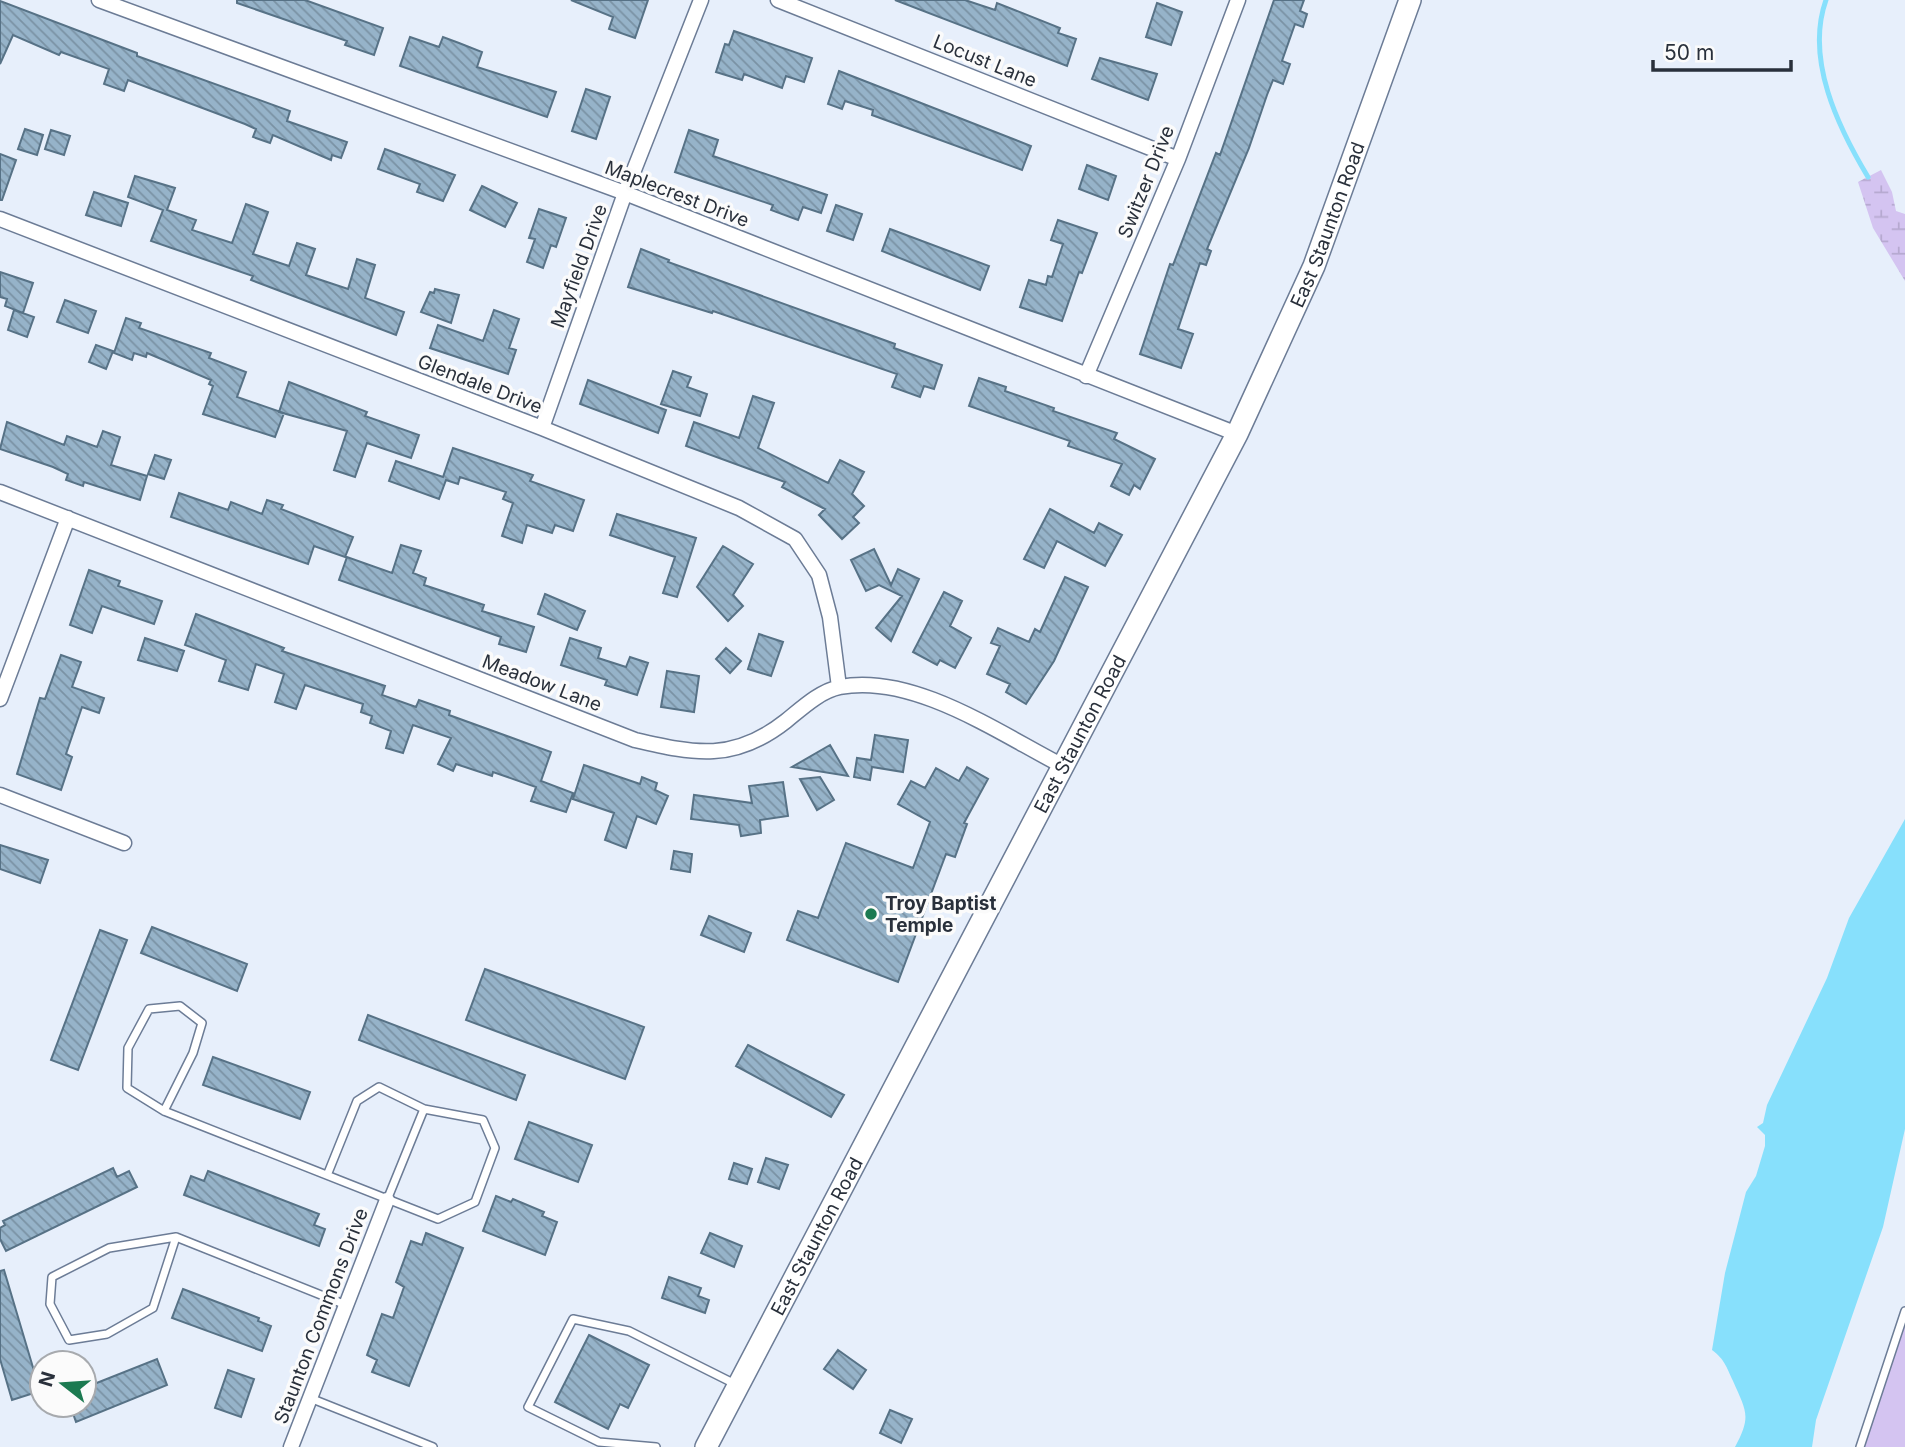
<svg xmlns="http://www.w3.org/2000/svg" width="1905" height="1447" font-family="Inter,sans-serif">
	<defs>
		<pattern id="wetland-marsh" width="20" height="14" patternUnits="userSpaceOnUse" patternTransform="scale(1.75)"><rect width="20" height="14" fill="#d4c4f1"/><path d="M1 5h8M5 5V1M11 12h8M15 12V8" fill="none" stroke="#b6a9d0"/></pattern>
		<pattern id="building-back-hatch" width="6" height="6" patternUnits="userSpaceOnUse" patternTransform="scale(1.75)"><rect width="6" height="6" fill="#96b3c9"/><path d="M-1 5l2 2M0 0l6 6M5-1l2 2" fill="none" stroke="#7a92a4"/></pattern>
	</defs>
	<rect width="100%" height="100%" fill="#e7effb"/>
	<!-- grass -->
	<path fill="#d4c4f1" d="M1905 1311V1447H1860Z"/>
	<!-- wetland -->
	<path fill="url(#wetland-marsh)" d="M1881 170 1892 192 1896 211 1905 214V281L1873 228 1858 182Z"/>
	<!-- water -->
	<path fill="#87e0fc" d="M1905 819V1129L1883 1227 1816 1420 1812 1447H1735C1752 1416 1746 1411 1733 1381 1726 1366 1725 1360 1712 1350L1725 1273 1746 1192 1756 1176 1765 1146V1135L1757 1127 1763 1123 1767 1105 1827 978 1849 918Z"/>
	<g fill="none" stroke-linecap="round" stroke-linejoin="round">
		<!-- stream -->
		<path stroke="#87e0fc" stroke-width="5" d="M1826 0C1805 59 1838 127 1868 177"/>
	</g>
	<!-- building -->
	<path fill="url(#building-back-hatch)" stroke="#577286" stroke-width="2" d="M237 0H305L383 28 374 55 345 45 347 41 237 3Z
		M571 0H648L635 38 609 29 613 17Z
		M895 0H965L995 10 997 3 1060 28 1058 33 1076 39 1067 66Z
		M1274 0H1304L1300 11 1307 14 1303 27 1295 24 1282 61 1290 64 1283 84 1273 80 1267 95 1249 148 1207 249 1211 251 1206 265 1200 263 1178 329 1193 334 1181 368 1140 354 1170 264 1173 265 1216 153 1220 155Z
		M0 1 137 53V56L290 111 287 121 347 142 341 158 332 155 331 160 273 135 270 143 253 137 256 129 245 124 128 80 124 91 104 84 109 69 61 52 59 55 13 35 0 64Z
		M1157 3 1182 12 1171 45 1146 37Z
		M734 31 812 58 804 82 786 76 782 88 744 74 742 80 716 72 725 44 729 45Z
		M410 37 439 47 443 37 459 43 482 52 477 67 556 92 547 117 400 66Z
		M1100 58 1157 74 1148 100 1092 79Z
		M839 71 1031 146 1022 170 872 115 873 110 845 101 842 109 828 104Z
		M586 89 610 97 596 139 572 131Z
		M25 129 43 135 37 155 18 149Z
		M51 130 70 136 64 155 45 149Z
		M689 130 718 140 713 156 827 195 821 213 803 207 798 220 771 210 773 205 675 172Z
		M385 149 455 175 443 201 417 192 420 184 378 169Z
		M0 154 16 160 2 200H0Z
		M1087 165 1116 176 1108 200 1079 189Z
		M135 176 175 188 167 210 196 220 192 230 232 243 246 204 268 212 253 254 289 266 297 243 315 249 306 275 348 289 357 259 375 265 365 298 404 312 396 335 251 280 253 276 151 241 163 210 128 197Z
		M482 186 517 203 505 227 470 210Z
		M94 192 128 203 121 226 86 215Z
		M836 205 862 214 853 240 827 231Z
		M539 209 566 218 556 247 551 245 543 268 527 262 535 239 529 238Z
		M1058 220 1097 233 1082 273 1079 272 1062 321 1020 307 1029 280 1046 285 1048 276 1052 277 1063 244 1051 240Z
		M890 229 989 266 980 290 882 251Z
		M641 249 669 260 668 262 895 344 894 348 942 365 934 389 924 386 920 397 892 387 897 374 713 311 712 313 628 287Z
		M0 272 33 283 23 313 5 306 7 299 0 297Z
		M435 289 459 295 451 323 421 312 430 292 434 293Z
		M65 300 96 311 88 333 57 322Z
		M14 310 34 317 27 337 8 330Z
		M494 310 519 319 509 348 516 350 508 374 430 348 438 325 483 341Z
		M126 318 141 323 139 328 211 353 209 358 246 372 237 397 284 413 275 437 203 414 213 386 209 384 211 380 147 353 146 357 134 353 132 360 114 353Z
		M96 345 113 351 106 369 89 362Z
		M673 371 691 377 687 387 707 394 700 416 661 404Z
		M979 378 1006 387 1005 391 1054 408 1053 411 1117 433 1114 439 1155 459 1140 489 1134 485 1129 495 1111 486 1122 464 1068 446 1070 441 969 406Z
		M588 380 666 410 658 433 580 404Z
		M289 382 367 412 365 416 419 435 411 458 367 443 355 477 334 470 347 431 279 412Z
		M753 396 774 403 758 448 828 483 840 460 864 472 852 494 864 506 853 517 859 523 842 539 819 515 825 509 782 487 785 482 686 446 694 422 739 438Z
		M7 422 64 445 67 436 97 447 103 431 120 437 111 465 147 476 140 500 84 482 83 486 66 480 68 474 53 467 0 449Z
		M453 448 533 475 530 481 584 500 573 531 555 525 552 533 527 525 522 543 502 536 513 503 503 499 506 492 460 477 458 484 446 480 439 499 389 481 396 461 443 477Z
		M155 455 171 460 164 479 148 474Z
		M179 493 228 510 231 502 262 514 267 500 283 505 281 509 353 537 345 557 314 546 308 564 171 517Z
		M1050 509 1094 533 1099 523 1122 535 1105 566 1057 541 1044 568 1024 559Z
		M617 514 696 538 677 597 663 593 675 557 610 535Z
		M401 545 421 551 413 573 426 578 424 585 484 605 482 611 534 627 526 652 499 644 501 637 339 580 347 557 392 573Z
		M723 546 753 564 733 595 743 606 728 621 697 587Z
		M874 549 891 585 898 569 919 579 891 641 876 628 902 596 879 585 866 591 851 560Z
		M89 570 120 581 118 586 162 601 154 624 102 606 92 633 70 625Z
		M1065 577 1088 587 1054 661 1026 704 1006 692 1010 684 987 674 1000 646 991 643 998 628 1029 642 1035 629 1040 632Z
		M944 592 962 601 950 626 971 638 955 668 940 660 937 665 913 652Z
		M545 594 585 611 577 630 538 614Z
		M196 614 284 648 282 651 385 686 382 695 416 707 419 700 450 711 449 715 551 752 541 781 573 793 566 812 531 801 536 787 493 772 492 776 456 764 453 771 438 764 451 738 413 725 403 753 386 748 391 731 370 723 372 716 361 712 363 704 305 685 296 709 275 702 284 674 256 664 248 690 219 681 226 660 185 645Z
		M759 634 783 642 771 676 748 669Z
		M145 638 184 651 177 671 138 660Z
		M570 638 601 648 598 658 626 667 630 657 648 663 637 695 605 685 607 680 561 665Z
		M726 648 741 661 730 673 716 659Z
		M61 655 81 662 72 687 104 698 99 713 82 707 66 754 72 757 61 790 17 774 40 698 45 699Z
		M667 671 699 676 694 712 661 707Z
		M875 735 908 740 903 772 872 767 870 780 854 777 857 758 871 760Z
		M830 745 848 776 792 767Z
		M584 765 640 784 642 777 657 783 655 790 668 796 656 824 637 816 626 848 605 840 614 813 573 799Z
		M967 767 988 779 964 823 967 824 955 857 946 854 898 982 787 940 798 911 818 918 846 843 913 868 930 822 898 804 911 781 925 788 936 768 959 781Z
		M820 777 834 800 817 810 800 779Z
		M783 782 788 816 760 820 761 833 741 836 739 825 691 819 694 795 752 803 749 786Z
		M0 845 48 860 40 883 0 869Z
		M674 851 692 854 690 872 671 869Z
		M709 916 751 933 744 952 701 935Z
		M152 927 247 964 237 991 141 953Z
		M100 930 127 940 78 1070 51 1060Z
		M485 969 644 1027 625 1079 466 1020Z
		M368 1015 525 1075 516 1100 359 1040Z
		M748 1045 844 1095 831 1117 736 1066Z
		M213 1057 310 1092 300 1119 203 1085Z
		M529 1122 592 1145 578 1182 515 1159Z
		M766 1158 788 1165 779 1189 758 1182Z
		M734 1163 752 1169 747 1184 729 1179Z
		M113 1168 117 1177 129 1171 137 1187 6 1251 0 1239V1228L5 1225 3 1221Z
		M208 1171 319 1214 314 1225 325 1229 319 1246 184 1195 191 1176 204 1181Z
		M496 1196 511 1202 513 1199 544 1212 542 1216 557 1222 545 1255 483 1231Z
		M426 1233 463 1248 409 1386 372 1372 377 1360 367 1355 382 1314 393 1318 404 1287 396 1282 411 1241 422 1245Z
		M710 1233 742 1246 734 1267 701 1253Z
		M4 1270 40 1391 12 1400 0 1359V1271Z
		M669 1277 701 1288 698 1296 709 1300 705 1313 662 1298Z
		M183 1289 259 1318 258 1321 271 1326 262 1351 172 1318Z
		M589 1335 649 1365 628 1408 620 1404 608 1429 555 1402Z
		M838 1350 866 1370 853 1389 824 1369Z
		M157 1359 167 1385 76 1422 70 1405H84V1388Z
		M228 1370 254 1379 241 1417 215 1408Z
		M890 1410 912 1419 901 1443 880 1433Z"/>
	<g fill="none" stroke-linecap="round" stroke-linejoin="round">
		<defs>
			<path id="service" d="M180 1006 202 1023 193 1053 164 1111 127 1088 128 1048 149 1009Z
				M164 1111 438 1219 475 1202 495 1148 483 1120 424 1109 379 1087 357 1101 328 1173
				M387 1200 424 1109
				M176 1237 153 1308 107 1334 69 1340 50 1304 52 1277 109 1248Z
				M176 1237 346 1305
				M310 1398 433 1447
				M656 1447 599 1442 528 1407 573 1319 629 1331 735 1384
				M1860 1447 1905 1311"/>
			<path id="minor" d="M99 0 625 193 1237 434
				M778 0 1178 159
				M0 219 542 428 739 508 795 539 819 575 830 617 839 687
				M1086 376 1178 159 1238 0
				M542 428 625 193 701 0
				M0 492 635 740C695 754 734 762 786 721 802 708 820 691 840 687 914 673 1000 734 1063 766
				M0 699 68 518
				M0 795 124 843
				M291 1447 387 1200"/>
			<g id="secondary">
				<path id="s1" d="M706 1447 1237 434 1314 266 1410 0"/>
			</g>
		</defs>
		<!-- service casing -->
		<use href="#service" stroke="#6c7c96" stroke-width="10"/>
		<!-- minor casing -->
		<use href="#minor" stroke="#6c7c96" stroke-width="17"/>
		<!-- secondary casing -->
		<use href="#secondary" stroke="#6c7c96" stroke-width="24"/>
		<!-- service -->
		<use href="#service" stroke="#fff" stroke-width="7"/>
		<!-- minor -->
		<use href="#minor" stroke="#fff" stroke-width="14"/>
		<!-- secondary -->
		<use href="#secondary" stroke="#fff" stroke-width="21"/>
	</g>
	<!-- markers -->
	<circle fill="#1c7a51" stroke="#fbfbfb" stroke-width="2.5" cx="871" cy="914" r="7"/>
	<g text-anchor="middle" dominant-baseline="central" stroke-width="7" stroke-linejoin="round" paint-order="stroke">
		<!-- street labels -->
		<g font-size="19" fill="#29303b" stroke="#fbfbfb">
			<text transform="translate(985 61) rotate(22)">Locust Lane</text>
			<text transform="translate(1146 182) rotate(-68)">Switzer Drive</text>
			<text transform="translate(677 194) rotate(21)">Maplecrest Drive</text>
			<text stroke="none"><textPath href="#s1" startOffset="1372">East Staunton Road</textPath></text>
			<text transform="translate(579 266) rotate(-70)">Mayfield Drive</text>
			<text transform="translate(480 384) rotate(21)">Glendale Drive</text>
			<text transform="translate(542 683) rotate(21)">Meadow Lane</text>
			<text stroke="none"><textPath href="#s1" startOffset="805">East Staunton Road</textPath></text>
			<text stroke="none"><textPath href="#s1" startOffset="238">East Staunton Road</textPath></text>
			<text transform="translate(321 1316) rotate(-69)">Staunton Commons Drive</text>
		</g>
		<!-- poi labels -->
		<g font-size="19" font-weight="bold" fill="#29303b" stroke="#fbfbfb" text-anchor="start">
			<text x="885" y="903">Troy Baptist<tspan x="885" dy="22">Temple</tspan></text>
		</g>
	</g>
	<!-- north arrow -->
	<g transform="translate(63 1384) rotate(287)"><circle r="33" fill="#fbfbfb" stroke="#a7aaae" stroke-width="2"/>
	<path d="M0-5L12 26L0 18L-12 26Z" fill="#1c7a51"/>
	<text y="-10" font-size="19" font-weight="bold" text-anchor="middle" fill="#29303b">N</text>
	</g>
	<!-- scale -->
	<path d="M1653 60v10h138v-10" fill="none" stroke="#29303b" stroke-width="3.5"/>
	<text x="1664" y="60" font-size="21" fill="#29303b" stroke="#fbfbfb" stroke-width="5" paint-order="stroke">50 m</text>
</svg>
